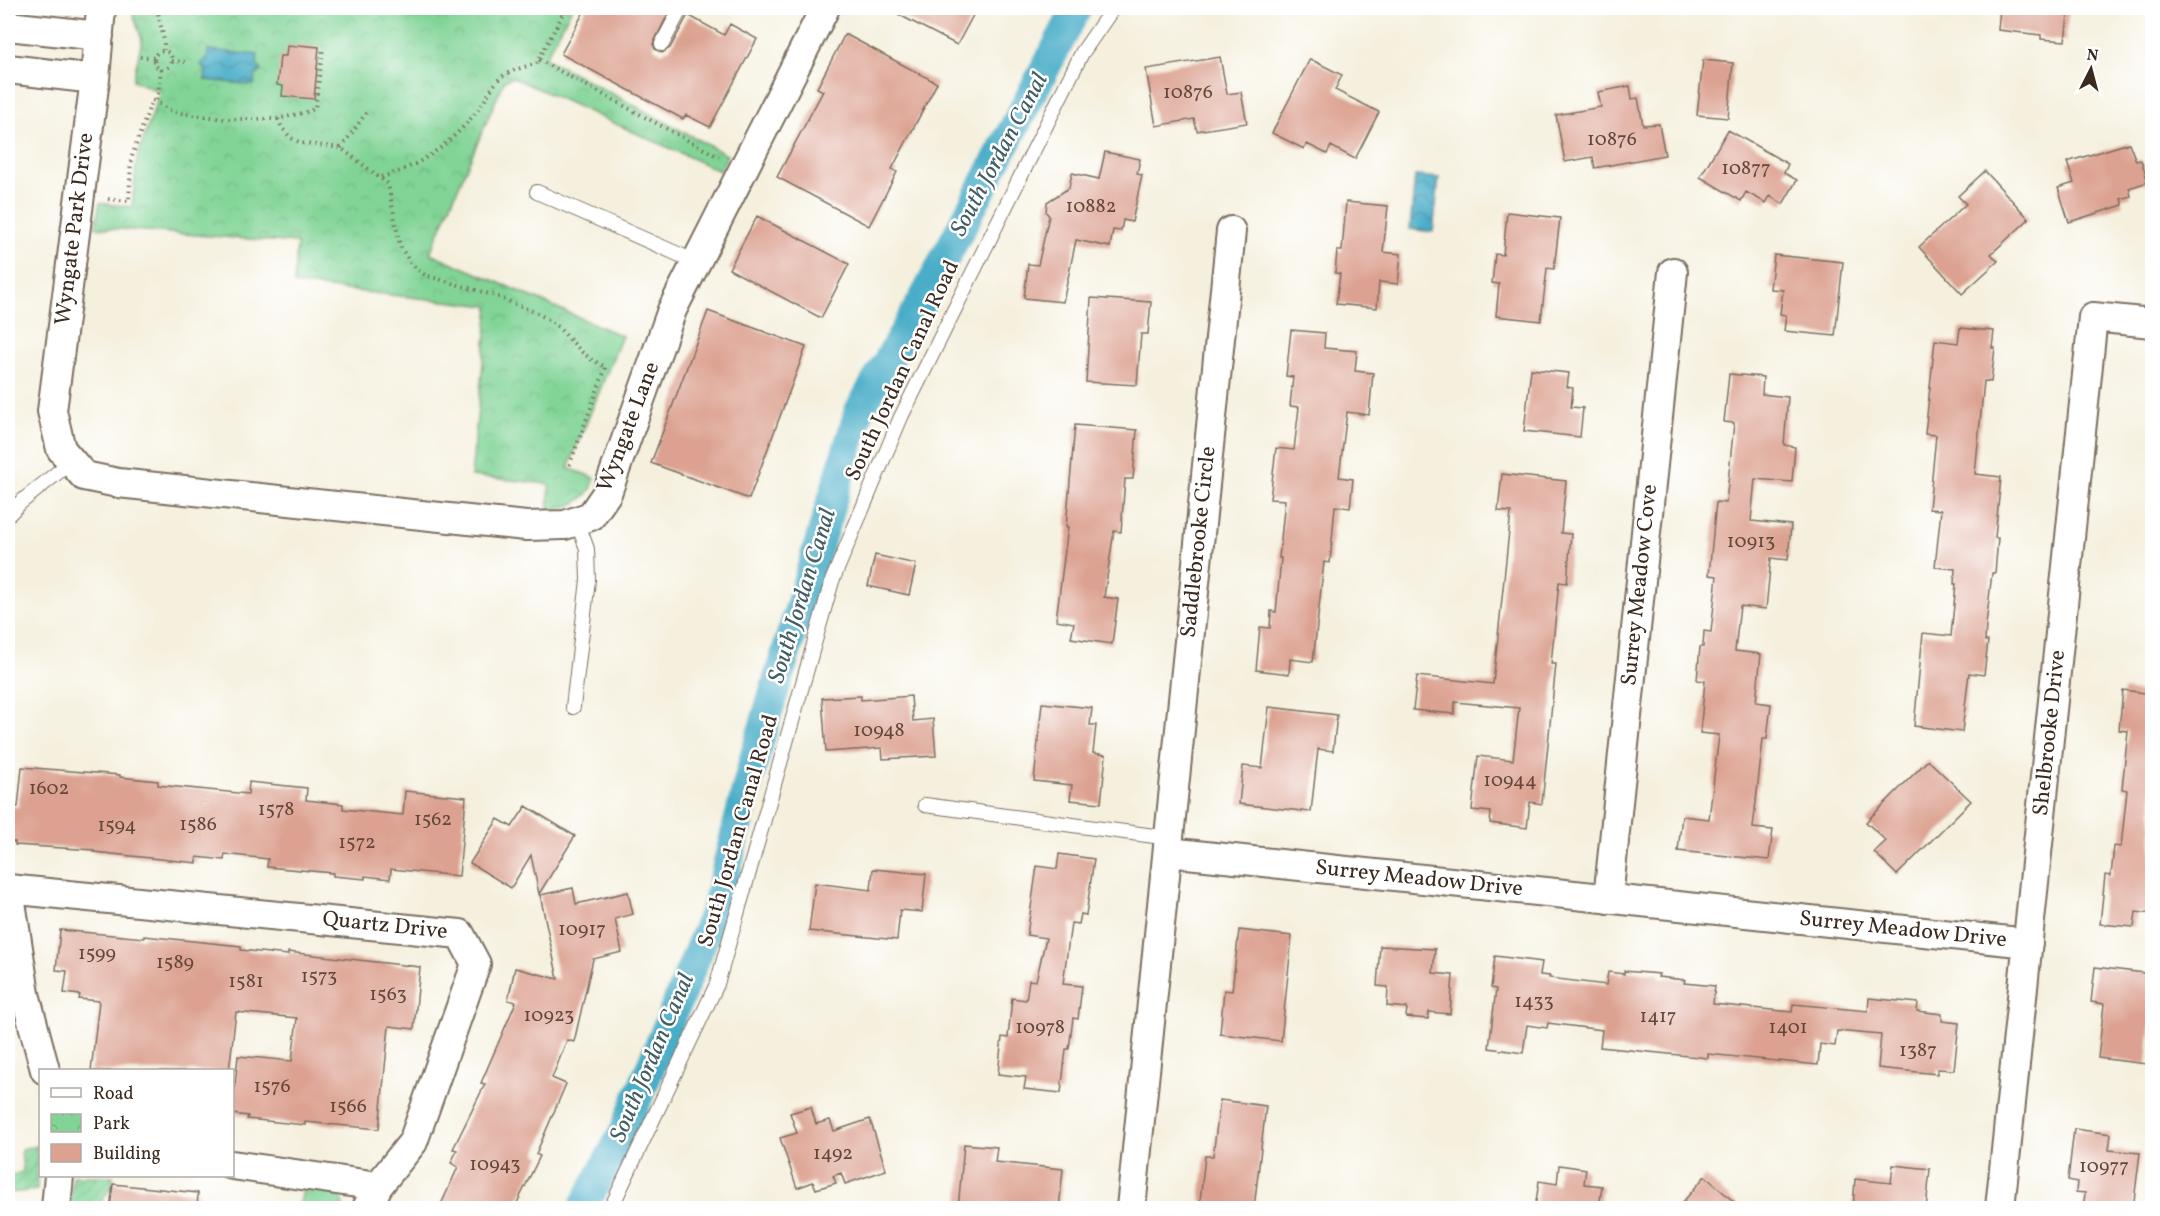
<svg xmlns="http://www.w3.org/2000/svg" width="2160" height="1216" font-family="Vollkorn,serif">
	<defs>
		<pattern id="park-crowns" width="20" height="18" patternUnits="userSpaceOnUse" patternTransform="scale(1.5)"><rect width="20" height="18" fill="#81d496"/><path d="M2 6a3 3 0 1 1 6 0M12 15a3 3 0 1 1 6 0" fill="none" stroke="#70b681"/></pattern>
		<pattern id="garden-furrows" width="10" height="10" patternUnits="userSpaceOnUse" patternTransform="scale(1.5)"><rect width="10" height="10" fill="#81d496"/><path d="M-1 1l2-2M0 10L10 0M9 11l2-2" fill="none" stroke="#70b681"/></pattern>
		<pattern id="water-waves" width="16" height="10" patternUnits="userSpaceOnUse" patternTransform="scale(1.5)"><rect width="16" height="10" fill="#49adc8"/><path d="M0 5q4-4 8 0t8 0" fill="none" stroke="#3e8da2"/></pattern>
	</defs>
	<rect width="100%" height="100%" fill="#fff"/>
	<filter id="ink" filterUnits="userSpaceOnUse"><feTurbulence type="fractalNoise" baseFrequency=".0167" numOctaves="2"/><feDisplacementMap in="SourceGraphic" scale="12" xChannelSelector="R" yChannelSelector="G"/><feConvolveMatrix kernelMatrix="1 2 1 2 8 2 1 2 1" color-interpolation-filters="sRGB"/></filter>
	<filter id="wash" filterUnits="userSpaceOnUse"><feTurbulence type="fractalNoise" baseFrequency=".008" numOctaves="4" result="noise"/><feDisplacementMap in="SourceGraphic" scale="24" xChannelSelector="R" yChannelSelector="G"/><feGaussianBlur stdDeviation="1.35" result="paint"/><feColorMatrix in="noise" values="0 0 0 0 0 0 0 0 0 0 0 0 0 0 0 0 0 1.4 0 .05"/><feComposite in="paint" operator="in"/></filter>
	<g filter="url(#wash)">
		<rect width="100%" height="100%" fill="#f5f0de"/>
		<!-- park -->
		<path fill="url(#park-crowns)" stroke="#5e7f5a" stroke-width="1.5" d="M131 8H572L545 58 727 155 720 171 512 77 504 81 430 253 622 336 568 468 595 478C593 482 592 488 589 492 581 502 562 510 549 511V484L471 476 489 306 294 284 297 243 95 227 100 203 132 207 137 158 160 92 133 80 142 40Z
			M304 1185 328 1188 342 1199 343 1208H299Z"/>
		<!-- garden -->
		<path fill="url(#garden-furrows)" stroke="#5e7f5a" stroke-width="1.5" d="M37 1146V1190L8 1193V1176L23 1172 21 1149Z
			M73 1176H113V1184L97 1208H70Z"/>
		<!-- water -->
		<path fill="url(#water-waves)" stroke="#426c73" stroke-width="1.5" d="M208 50 258 55 257 64 261 70 258 74 255 75 254 85 205 80 206 71 201 65 202 62 207 59Z
			M1415 176 1439 178 1433 232 1410 229Z"/>
		<g fill="none" stroke-linecap="round" stroke-linejoin="round">
			<!-- canal -->
			<path stroke="#49adc8" stroke-width="30" d="M583 1208 625 1129 717 906 755 755 859 411 926 294 1077 8"/>
		</g>
		<g id="blocks">
			<!-- building -->
			<path fill="#dca190" d="M586 8H671L653 44 655 49 662 53 670 48 688 15 724 35 730 24 757 39 710 127 686 115 683 119 561 54Z
				M886 8H977L957 45Z
				M2000 8H2069L2065 41 2041 39V35L1998 30Z
				M845 34 937 83 892 169 897 172 869 226 777 177 823 91 817 88Z
				M298 45 319 47 314 99 282 96 283 86 277 85 280 56H286L287 46 297 47Z
				M1220 57 1227 94 1241 92 1247 123 1197 131 1194 119 1156 126 1146 69Z
				M1310 59 1342 75 1335 90 1379 112 1355 159 1331 146 1327 154 1307 144 1304 149 1272 133Z
				M1703 60 1733 63 1728 118 1697 115Z
				M1630 86 1632 99 1638 98 1643 125 1659 124 1665 155 1595 168 1593 157 1565 162 1556 115 1601 107 1598 92Z
				M1728 130 1788 164 1784 173 1797 180 1783 204 1770 196 1766 203 1746 192 1741 201 1700 177Z
				M2129 143 2136 161 2141 160 2148 182 2129 188 2131 196 2121 199 2123 205 2069 222 2058 188 2074 183 2067 162Z
				M1105 152 1140 159 1137 174 1142 175 1132 222 1123 220 1121 231 1113 230 1110 247 1076 240 1063 302 1024 298 1028 264 1038 265 1049 216 1046 212 1047 202 1069 188 1072 173 1099 179Z
				M1985 171 2029 219 1991 254 1998 261 1962 294 1919 247 1966 204 1958 196Z
				M1346 202 1388 206 1383 252 1401 254 1398 284 1379 282 1377 308 1336 304 1340 274 1335 273 1337 251H1342Z
				M1507 212 1560 218 1554 269 1547 268 1541 321 1496 316 1499 284 1492 283 1495 254 1503 255Z
				M757 216 849 264 821 318 729 269Z
				M1774 255 1843 262 1835 336 1784 331 1786 315 1780 314 1783 290 1770 289Z
				M1091 298 1151 302 1148 334H1141L1137 385 1086 382Z
				M708 311 806 347 749 499 651 463Z
				M1960 328 1994 331 1992 348H1995L1991 382 1984 381 1975 474 2001 477 1995 538H1998L1995 573H1992L1986 625 1985 641H1988L1984 675 1969 673 1962 732 1914 726 1923 633 1951 636 1956 584H1954L1955 569 1935 567 1941 510 1929 509 1936 435 1925 434 1935 340 1958 343Z
				M1291 330 1325 333 1324 348 1357 351 1355 371 1373 373 1369 415 1347 412 1339 477 1353 479 1350 508 1335 506 1330 563 1324 562 1313 662 1290 659 1289 674 1256 670 1260 627 1270 628 1271 611 1276 612 1281 558H1279L1285 500 1270 499 1276 448 1294 450 1299 407 1290 406 1293 377 1286 376Z
				M1531 369 1569 373 1567 387 1573 388 1571 407 1583 408 1580 437 1524 431Z
				M1729 374 1763 377 1762 394 1788 397 1784 445 1795 447 1792 482 1755 479 1751 521 1791 525 1788 560 1771 558 1766 609 1740 606 1735 651 1761 654 1756 702 1771 704 1767 739H1763L1753 828 1773 830 1769 860 1678 851 1682 816 1709 819 1719 735 1700 733 1705 681 1697 680 1700 647H1703L1704 631 1711 632 1717 576 1709 575 1716 502 1726 503 1734 423 1724 422Z
				M1075 425 1137 430 1133 479H1125L1121 532 1114 531 1104 597 1118 599 1112 644 1071 638 1074 623 1056 620 1068 527H1066Z
				M1502 474 1566 481 1561 533 1571 534 1567 583 1559 582 1551 664H1556L1542 804 1530 802 1527 828 1490 823 1491 812 1472 810 1478 756 1513 760 1519 708 1455 702 1454 714 1413 710 1417 676 1493 684 1511 512 1498 511Z
				M875 555 916 564 909 595 868 586Z
				M2123 690 2152 694V914L2136 912 2134 927 2100 924 2105 875 2111 876 2114 846 2121 847 2127 790 2122 789 2128 731 2119 730Z
				M861 696V700L911 696 913 721 933 719 936 756 883 759 882 748 826 752 822 698Z
				M1042 703 1092 708 1090 725H1096L1093 753 1106 755 1101 803 1070 800 1072 785 1034 781Z
				M1269 707 1337 715 1333 751 1318 749 1311 812 1239 804 1243 766 1262 768Z
				M1928 760 1971 801 1897 875 1874 852 1886 841 1866 822Z
				M22 767 120 775V777L158 781V785L248 794 249 782 307 788 306 800 343 804V809L403 815 405 791 466 797 459 876 391 869 390 879 365 876V879L333 876V873L267 867 268 859 225 854 224 860 197 857V863L94 852V850L15 845V842L8 841V806L18 807Z
				M526 806 575 836 539 894 531 855 511 888 470 863 498 819 512 827Z
				M1059 854 1094 859 1086 915 1081 914 1079 924 1071 923 1063 984 1082 986 1078 1019 1073 1018 1069 1049H1066L1061 1093 1024 1089 1026 1077 998 1074 1002 1037 1008 1038 1012 998 1026 1000 1029 980 1036 981 1046 938 1027 935 1037 866 1057 869Z
				M873 869 926 874 922 912 900 910 897 940 809 931 815 883 871 890Z
				M573 888 576 904 628 892 633 914 615 919 622 952 593 959 574 1042 567 1040 552 1078 566 1084 536 1154 540 1156 514 1209H439L458 1167 451 1163 457 1150 453 1149 485 1084 481 1083 516 1002 508 1000 515 968 558 979 540 895Z
				M60 930 144 938V936L241 946V950L288 955V952L420 967 414 1029 389 1026 379 1129 305 1122V1125L247 1119 248 1116 232 1114 238 1056 292 1061 297 1018 236 1012 229 1071H91L99 1001 79 999 80 995 64 993 67 971 56 970Z
				M1239 930 1292 936 1281 1041 1220 1034 1224 990 1232 991Z
				M1380 946 1435 949 1433 973 1453 975 1450 1014 1429 1012 1428 1019 1406 1017 1407 1008 1387 1006 1388 987 1377 986Z
				M1495 956 1542 962 1540 975 1550 976 1549 978 1606 985 1608 972 1624 974V971L1659 974 1658 977 1685 980 1684 983 1715 986 1713 1004 1792 1012 1793 1004 1868 1011 1869 998 1918 1003 1917 1011 1942 1014V1021L1959 1023 1954 1070 1937 1069V1074L1878 1068 1881 1035 1837 1031 1835 1046 1820 1044 1818 1065 1708 1054V1058L1600 1047 1602 1030 1548 1023 1547 1028 1527 1025 1523 1053 1489 1048 1496 989 1491 988Z
				M2095 967 2152 974V1013L2147 1064 2098 1058 2104 1004 2091 1002Z
				M1220 1100 1266 1106 1254 1208 1200 1201 1205 1156H1213Z
				M811 1107 816 1124 830 1120 834 1131 870 1119 886 1170 845 1184 841 1173 833 1176 836 1183 816 1189 813 1182 797 1188 780 1138 797 1133 790 1113Z
				M2074 1129 2111 1134 2109 1150 2140 1153 2133 1209H2083L2085 1193 2076 1192 2077 1182 2068 1180Z
				M964 1144 997 1147 995 1162 1063 1169 1059 1209H958Z
				M1559 1165 1586 1169 1584 1184 1602 1186 1599 1209H1535L1539 1181 1557 1184Z
				M1893 1165 1930 1169 1926 1209H1853L1855 1179 1891 1183Z
				M1705 1176 1742 1209H1677Z
				M113 1184 198 1193 197 1209H110Z"/>
		</g>
	</g>
	<g filter="url(#ink)">
		<use href="#blocks" fill-opacity="0" stroke="#7c6f61" stroke-width="1.5"/>
		<g fill="none" stroke-linecap="round" stroke-linejoin="round">
			<defs>
				<path id="lane" d="M662 44 681 8
					M537 192 696 262
					M8 515 21 502 72 461
					M573 707 588 580 587 549 577 521
					M925 805 1169 838
					M611 1208 717 984 832 581 901 417 1082 53 1113 8"/>
				<path id="street" d="M101 8 95 79 52 411 61 449 84 476 118 483 526 526 565 525 591 516 607 493 672 310 825 8
					M8 26 99 36
					M8 69 95 79
					M1168 852 2028 943
					M8 889 460 934 476 964 413 1142 378 1186 367 1208
					M9 889 25 994 45 1070
					M1608 899 1673 272
					M232 1165 378 1186
					M56 1208 59 1176
					M1131 1208 1231 231
					M2000 1208 2093 317 2152 323"/>
			</defs>
			<!-- lane casing -->
			<use href="#lane" stroke="#7c6f61" stroke-width="16"/>
			<!-- street casing -->
			<use href="#street" stroke="#7c6f61" stroke-width="32"/>
			<!-- path -->
			<path stroke="#7c6f61" stroke-width="4" stroke-dasharray="1.5 4.5" stroke-linecap="butt" d="M157 8 164 40V50
				M154 60a9 9 0 1 1 18 0a9 9 0 1 1-18 0Z
				M140 57 154 58
				M539 60 719 157
				M172 61 185 62
				M161 69 157 102 169 110 179 113 226 119H278L310 111 315 108 323 48
				M278 119 282 128 291 138 301 143 341 148 388 184 400 246 411 264 425 275 496 296 537 313 554 323 582 352 592 360 606 367 568 469
				M341 148 366 113
				M381 177C422 167 456 139 481 106 488 96 493 83 503 76 513 69 526 67 537 63L566 8
				M108 199 129 201 131 159 152 100 157 102"/>
			<!-- lane -->
			<use href="#lane" stroke="#fff" stroke-width="14"/>
			<!-- street -->
			<use href="#street" stroke="#fff" stroke-width="28"/>
		</g>
	</g>
	<g text-anchor="middle" dominant-baseline="central" stroke-width="5" stroke-linejoin="round" paint-order="stroke">
		<!-- number labels -->
		<g font-size="20" fill="#63483a">
			<text x="1188" y="93">10876</text>
			<text x="1612" y="140">10876</text>
			<text x="1746" y="169">10877</text>
			<text x="1091" y="207">10882</text>
			<text x="1751" y="542">10913</text>
			<text x="879" y="731">10948</text>
			<text x="1510" y="781">10944</text>
			<text x="49" y="789">1602</text>
			<text x="276" y="810">1578</text>
			<text x="433" y="820">1562</text>
			<text x="198" y="825">1586</text>
			<text x="117" y="826">1594</text>
			<text x="357" y="843">1572</text>
			<text x="582" y="930">10917</text>
			<text x="97" y="954">1599</text>
			<text x="175" y="963">1589</text>
			<text x="319" y="977">1573</text>
			<text x="246" y="982">1581</text>
			<text x="388" y="995">1563</text>
			<text x="1534" y="1002">1433</text>
			<text x="549" y="1016">10923</text>
			<text x="1658" y="1017">1417</text>
			<text x="1040" y="1028">10978</text>
			<text x="1788" y="1028">1401</text>
			<text x="1918" y="1051">1387</text>
			<text x="272" y="1087">1576</text>
			<text x="348" y="1107">1566</text>
			<text x="833" y="1154">1492</text>
			<text x="495" y="1165">10943</text>
			<text x="2104" y="1167">10977</text>
		</g>
		<!-- street labels -->
		<g font-size="22" fill="#3b2a1e" stroke="#fff">
			<text transform="translate(75 229) rotate(-83)">Wyngate Park Drive</text>
			<text transform="translate(903 371) rotate(-65)">South Jordan Canal Road</text>
			<text transform="translate(629 427) rotate(-69)">Wyngate Lane</text>
			<text transform="translate(1199 542) rotate(-84)">Saddlebrooke Circle</text>
			<text transform="translate(1640 585) rotate(-84)">Surrey Meadow Cove</text>
			<text transform="translate(2050 733) rotate(-84)">Shelbrooke Drive</text>
			<text transform="translate(739 831) rotate(-74)">South Jordan Canal Road</text>
			<text transform="translate(1419 879) rotate(6)">Surrey Meadow Drive</text>
			<text transform="translate(385 926) rotate(6)">Quartz Drive</text>
			<text transform="translate(1903 930) rotate(6)">Surrey Meadow Drive</text>
		</g>
		<!-- water labels -->
		<g font-size="24" font-style="italic" fill="#415e62" stroke="#fff">
			<text transform="translate(1000 155) rotate(-62)">South Jordan Canal</text>
			<text transform="translate(803 596) rotate(-73)">South Jordan Canal</text>
			<text transform="translate(653 1058) rotate(-67)">South Jordan Canal</text>
		</g>
	</g>
	<!-- margin -->
	<rect width="2160" height="1216" fill="none" stroke="#fff" stroke-width="30"/>
	<!-- legend -->
	<rect x="39" y="1069" width="195" height="108" fill="#ffffff" stroke="#b1aaa5" stroke-width="1.5"/>
	<rect x="51" y="1088" width="30" height="9" fill="#ffffff" stroke="#b1aaa5" stroke-width="1.5"/>
	<text x="93" y="1099" font-size="18" fill="#3b2a1e">Road</text>
	<rect x="51" y="1114" width="30" height="18" fill="url(#park-crowns)" stroke="#b1aaa5" stroke-width="1.5"/>
	<text x="93" y="1129" font-size="18" fill="#3b2a1e">Park</text>
	<rect x="51" y="1144" width="30" height="18" fill="#dca190" stroke="#b1aaa5" stroke-width="1.5"/>
	<text x="93" y="1159" font-size="18" fill="#3b2a1e">Building</text>
	<!-- north arrow -->
	<g transform="translate(2091 69) rotate(6)" stroke="#ffffff" stroke-width="4.5" paint-order="stroke">
	<path d="M0-4.5L10 22L0 15L-10 22Z" fill="#3b2a1e"/>
	<text y="-9" font-size="16" font-weight="bold" text-anchor="middle" fill="#3b2a1e">N</text>
	</g>
</svg>
